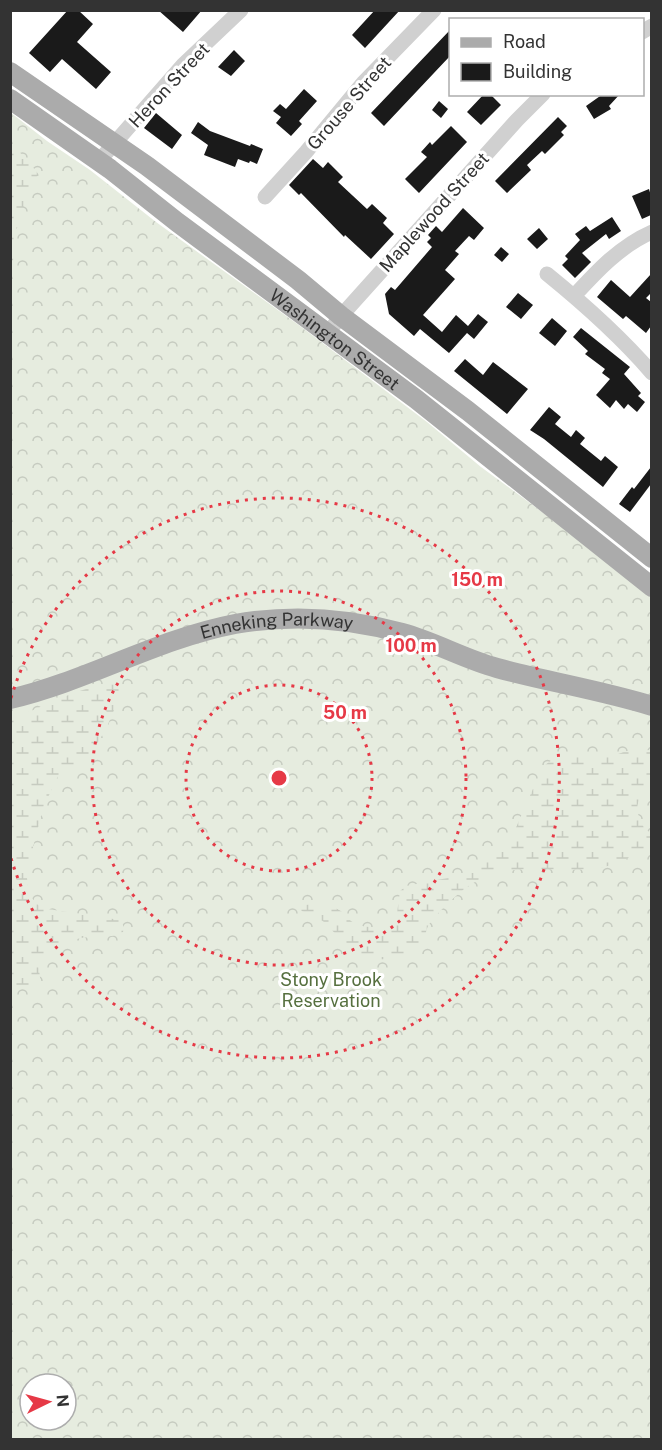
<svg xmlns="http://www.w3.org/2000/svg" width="662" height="1450" font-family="'Public Sans',sans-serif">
	<defs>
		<pattern id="forest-crowns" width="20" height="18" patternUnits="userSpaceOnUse" patternTransform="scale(1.5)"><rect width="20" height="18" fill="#e6ecdf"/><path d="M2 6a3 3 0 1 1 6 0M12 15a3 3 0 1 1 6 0" fill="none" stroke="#c6cbc0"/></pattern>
		<pattern id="wetland-marsh" width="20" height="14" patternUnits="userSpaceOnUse" patternTransform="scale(1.5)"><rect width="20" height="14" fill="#e6ecdf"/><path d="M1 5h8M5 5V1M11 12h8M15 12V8" fill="none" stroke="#c6cbc0"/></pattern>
	</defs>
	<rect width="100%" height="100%" fill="#fff"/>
	<!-- forest -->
	<path fill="url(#forest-crowns)" fill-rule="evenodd" d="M10 112 47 141 90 170 156 222 300 326 427 422 481 467 587 545 651 595V1439H11ZM30 1384H66V1420H30Z"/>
	<!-- wetland -->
	<path fill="url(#wetland-marsh)" d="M11 145 25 157 39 175 35 178C38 189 27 198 23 208 20 217 17 227 15 237 14 247 16 256 11 265Z
		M105 684 116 685 122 691 106 729 95 747 84 761 58 776 43 808 30 859 27 878 29 895 41 908 120 920 124 927 123 932C113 938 103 936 90 937 70 938 53 948 38 962L41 985 11 991V719C43 707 71 691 105 684Z
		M651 750V788C637 798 634 806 641 822 644 828 646 830 651 833V849C636 854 618 864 604 867 561 876 509 858 470 885 459 892 438 912 430 923 426 928 426 934 424 939 416 955 391 961 375 959 354 955 338 936 324 922 318 917 307 913 299 910L305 905C318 902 335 905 345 914 346 915 350 920 351 921 364 930 383 928 396 921L400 891 406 886 458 876 473 870 490 859 511 839 536 782 545 765 552 760 579 753 609 757 627 751Z"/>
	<!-- building -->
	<path fill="#1a1a1a" d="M68 10H78L93 24 77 42 111 72 96 89 62 59 50 72 29 53Z
		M158 10H202L183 32Z
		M375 10H400L365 48 352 35Z
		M450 30V56L384 126 371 113Z
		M234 50 245 61 231 76 218 67Z
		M304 89 317 101 299 121 302 124 291 136 276 123 281 117 273 111 280 104 286 109Z
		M484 94H490L501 105 481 125 467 112Z
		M603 94H620L609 106 611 109 594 119 586 106Z
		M439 101 448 109 441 118 432 110Z
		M156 113 182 135 172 149 144 128Z
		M558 117 567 126 561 132 564 135 545 154 542 151 527 165 531 170 507 193 495 181Z
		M198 122 210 131 250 146 251 144 263 149 257 164 250 161 249 163 238 159 235 167 204 155 208 145 191 133Z
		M451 126 467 142 419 193 405 179 427 157 421 152 430 142 432 145Z
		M313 159 323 168 328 162 343 177 338 182 367 209 372 204 387 218 383 223 394 234 371 259 345 235 344 237 301 193 299 195 289 185Z
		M649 189 651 196V215L642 219 632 196Z
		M463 208 484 228 474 240 469 236 455 251 459 254 445 270 455 279 423 315 442 332 456 315 468 326 478 314 488 322 474 339 467 333 449 353 420 329 414 336 389 314 385 294 391 287 395 290 432 247 427 242 431 238 428 235 436 226 442 232Z
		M612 217 621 231 609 239 606 234 582 253 591 262 575 278 562 265 568 259 565 256 580 240 575 234 586 226 590 231Z
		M539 228 548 239 537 249 527 239Z
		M501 247 509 254 502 262 494 255Z
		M651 274V293L646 298 651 302V326L646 333 626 316 623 319 597 297 611 280 630 297Z
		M518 293 533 305 521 319 506 307Z
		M552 318 567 331 555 346 539 333Z
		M581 328 630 367 624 374 641 393 638 396 645 402 637 412 628 404 624 409 616 400 610 408 596 395 610 379 602 373 605 369 585 354 588 351 573 337Z
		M465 359 483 375 493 362 528 389 507 414 454 371Z
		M549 407 561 417 555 424 571 437 576 430 585 438 580 444 601 461 605 456 618 467 603 487 544 439 530 430Z
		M651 467V484L630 512 619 504 632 487 634 489Z"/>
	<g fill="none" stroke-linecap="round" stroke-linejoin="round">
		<!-- minor -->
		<path stroke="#d0d0d0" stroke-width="15" d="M642 32 652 26
			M99 161 183 65 241 10
			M265 197 306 152 363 83 434 10
			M547 274C584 304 620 336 652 373
			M574 296C597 271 620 246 652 232
			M328 333 341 316 517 120 543 94"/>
		<!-- major -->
		<g stroke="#ababab" stroke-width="20">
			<path d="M10 72 147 166 298 280 341 316 468 411 652 558"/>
			<path id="s1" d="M10 99 110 169 177 222 416 399 652 587"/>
			<path id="s2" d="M10 699C87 681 157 639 235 624 291 614 348 618 402 633 435 642 464 659 497 668 548 682 600 690 652 706"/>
		</g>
	</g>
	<!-- distance rings -->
	<g fill="none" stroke="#e63946" stroke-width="3" stroke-dasharray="3 6">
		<circle cx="279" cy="778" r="93"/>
		<circle cx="279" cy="778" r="187"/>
		<path d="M11 698A280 280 0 1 1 11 858"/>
	</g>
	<g text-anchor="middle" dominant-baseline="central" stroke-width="6" stroke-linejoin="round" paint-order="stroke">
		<!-- street labels -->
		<g font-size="18" fill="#333" stroke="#fff">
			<text transform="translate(169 85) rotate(-47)">Heron Street</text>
			<text transform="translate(349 103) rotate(-49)">Grouse Street</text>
			<text transform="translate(434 212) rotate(-48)">Maplewood Street</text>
			<text stroke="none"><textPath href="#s1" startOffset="404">Washington Street</textPath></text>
			<text stroke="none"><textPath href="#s2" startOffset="279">Enneking Parkway</textPath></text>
		</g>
		<!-- park labels -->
		<g font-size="18" fill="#56703f" stroke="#fff">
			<text x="331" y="979">Stony Brook<tspan x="331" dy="21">Reservation</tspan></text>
		</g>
	</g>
	<circle cx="279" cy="778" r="9" fill="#e63946" stroke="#fff" stroke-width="3"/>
	<g font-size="18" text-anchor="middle" font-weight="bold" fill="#e63946" stroke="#fff" stroke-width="6" stroke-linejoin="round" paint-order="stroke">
		<text x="477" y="586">150 m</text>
		<text x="411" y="652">100 m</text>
		<text x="345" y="719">50 m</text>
	</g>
	<!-- border -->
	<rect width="662" height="1450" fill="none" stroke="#333333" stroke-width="24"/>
	<!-- legend -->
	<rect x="449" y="18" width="195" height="78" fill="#ffffff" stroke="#adadad" stroke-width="1.5"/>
	<rect x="461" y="38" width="30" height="9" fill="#ababab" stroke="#adadad" stroke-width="1.5"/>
	<text x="503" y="48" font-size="18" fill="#333333">Road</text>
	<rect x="461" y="63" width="30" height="18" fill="#1a1a1a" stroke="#adadad" stroke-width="1.5"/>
	<text x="503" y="78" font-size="18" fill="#333333">Building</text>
	<!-- north arrow -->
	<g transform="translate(48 1402) rotate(85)"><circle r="28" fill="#ffffff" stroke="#adadad" stroke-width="1.5"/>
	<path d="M0-4.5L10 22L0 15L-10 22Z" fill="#e63946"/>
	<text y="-9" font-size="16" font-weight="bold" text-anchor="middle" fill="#333333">N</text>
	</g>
</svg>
